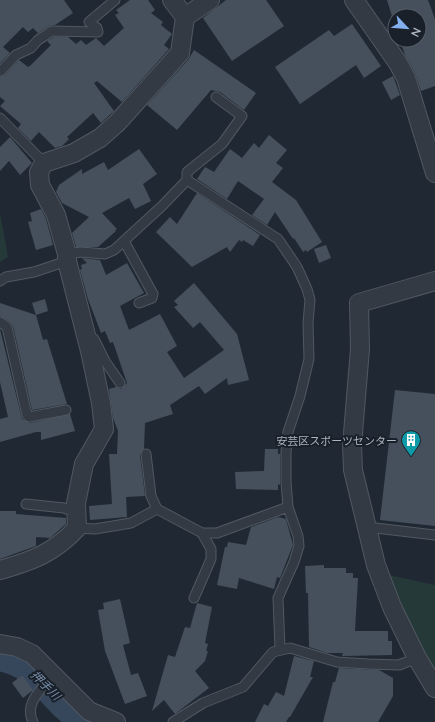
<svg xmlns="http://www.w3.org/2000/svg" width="435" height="722" font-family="Lato,'Noto Sans JP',sans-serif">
	<rect width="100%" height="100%" fill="#202933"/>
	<!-- green -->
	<path fill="#263939" d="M0 213 8 257 0 262Z
		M384 574 435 585V678Z"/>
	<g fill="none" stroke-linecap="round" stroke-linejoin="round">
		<!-- river -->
		<path stroke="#36465b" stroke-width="30" d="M0 656C32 663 38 677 59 699 68 709 78 716 89 722"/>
	</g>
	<!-- building -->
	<path fill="#46505d" d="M0 0H64L73 13 55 25 49 26 38 33 33 28 28 32 23 27 3 47 10 53 0 63Z
		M130 0H148L155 10 151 13 163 22 161 25 172 34 164 45 169 49 122 102 97 81 94 83 114 111 101 123 93 113 67 137 69 139 62 146 55 148 39 132 31 141 18 128 21 124 0 106 5 101 0 97V77L5 75 19 60 28 67 30 66 51 45 47 41 54 37H68L76 44 81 40 86 45 96 38 104 46 124 28 115 15 119 13 116 10Z
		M226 0H266L284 26 232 61 203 18Z
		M387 0H428L435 19V86L421 91 415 73 405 55 400 40H419V16H395V26Z
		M352 24 381 66 364 78 356 65 300 104 275 67 329 30 334 36Z
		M194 50 256 93 244 110 220 92 211 90 177 130 147 105 188 60Z
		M393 76 400 95 391 100 382 82Z
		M269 135 287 150 276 163 283 168 272 182 296 200 322 242 307 252 306 250 303 252 294 238 293 239 275 212 267 225 252 215 264 199 238 181 227 199 197 179 205 167 214 172 230 149 242 158 254 143 259 148Z
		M10 137 32 163 20 175 9 161 0 171V147Z
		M139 149 157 174 143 184 151 201 135 209 129 198 102 213 117 229 115 230 116 231 98 247H76L72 233 89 217 62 203 56 192 59 185 82 169V174L104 162 108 170Z
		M197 193 260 235 253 246 243 240 242 242 239 240 230 252 227 247 192 267 156 232 170 217 177 224Z
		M41 209 46 219 53 245 36 250 28 222 32 221 30 213Z
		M326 245 331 258 319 263 314 249Z
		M82 258 100 260 106 275 127 263 144 293 120 306 129 330 160 314 177 346 167 352 184 378 224 350 200 322 193 328 174 307 178 305 174 301 194 283 237 334 249 380 228 385 227 378 205 394 199 386 170 405 173 414 145 423 144 449 140 455 145 496 126 497 127 517 90 520 89 506 112 504 109 454H117L118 431 113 418 109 389 116 387 121 389 127 383 113 342 110 343 105 331 101 333 88 299 80 270 82 269 81 265 87 263Z
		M45 299 48 311 36 315 43 340 47 339 67 404 32 410 13 326 10 322 0 316V303L36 315 32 303Z
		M0 329 22 419 30 423 70 414 75 431 41 440V432H36L0 442V419L8 417 0 382Z
		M395 390 435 394V526L380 520Z
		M265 449H278V454H280V485L278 484V490L236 489 235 472 264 471Z
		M0 511H16V514L66 518V524L50 538 36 537V546L0 559Z
		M278 517 286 519 293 545 280 578 277 577 274 589 239 578 237 589 217 585 225 547H227L228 542 246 545 251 527Z
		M324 565V568H346V573H353V578H358L355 631H388V641H392V655L342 656 343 653H327L309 647 308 593H306L305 566Z
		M120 599 130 643 123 645 131 675 138 673 147 696 125 704 105 651 98 610 104 609 103 603Z
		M197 603 212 607 205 643 208 644 206 651H208L205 661 195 671 209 688 175 714 164 700 152 711 168 655 175 657 185 627 190 628Z
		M294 656 314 661 310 677H313L290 717H289L286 722H255L264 704 268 706 276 692 284 696Z
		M339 668 379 670 393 678V696L378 722H323L333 682H335Z
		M22 675 33 690 23 698 12 683Z"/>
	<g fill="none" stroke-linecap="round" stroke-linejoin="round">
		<defs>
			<path id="service" d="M1 71 16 55 31 48 38 40 52 31 98 32 97 28 89 22 115 0
				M0 118 44 163
				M187 180 278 239 297 267 307 289 310 300 308 323 309 359 300 396 288 432 286 452V482L288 507 298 536 299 546 294 562 278 598 280 649
				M124 241 153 294 152 298 139 303
				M67 254 81 252 105 254 114 250 162 206 187 180V172L222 144 242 116 216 97
				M0 281 6 277 34 272 67 261
				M0 322 7 327 27 415 29 417 66 410
				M94 339 105 361 120 383
				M146 454 151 496 157 509 202 533H217L288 507
				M26 504 64 508 75 512
				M367 527 435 535
				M77 528 95 529 131 523 157 509
				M194 598 211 559V549L202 533
				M33 722C24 705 41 685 57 678
				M173 722 203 703 243 687 273 652 290 648 337 662 368 664 399 665 417 658"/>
			<path id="minor" d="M354 0 398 63 406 78 435 173
				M185 17 210 0
				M435 281 359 303 360 349 352 445 353 470 376 565 392 607 417 658 435 688
				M0 570C32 561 54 553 77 528L76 503 84 464 104 429 101 403 90 351 67 261V254L56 215 40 185 39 172 44 163 74 153 100 138 117 123 180 53 185 17 172 0
				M0 644 17 647 32 654 89 711 116 722"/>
		</defs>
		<!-- service casing -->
		<use href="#service" stroke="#515862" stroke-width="11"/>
		<!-- minor casing -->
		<use href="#minor" stroke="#515862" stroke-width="20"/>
		<!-- service -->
		<use href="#service" stroke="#333a44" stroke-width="9"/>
		<!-- minor -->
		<use href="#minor" stroke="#333a44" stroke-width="18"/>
	</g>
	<!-- icons -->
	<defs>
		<symbol id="building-pin" viewBox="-11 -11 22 30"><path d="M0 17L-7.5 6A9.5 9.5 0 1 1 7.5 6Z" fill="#0f9aa8" stroke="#192029"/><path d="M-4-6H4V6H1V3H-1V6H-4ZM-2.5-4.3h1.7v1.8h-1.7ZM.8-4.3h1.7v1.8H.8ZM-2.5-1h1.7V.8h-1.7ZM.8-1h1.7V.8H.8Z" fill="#fff"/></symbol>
	</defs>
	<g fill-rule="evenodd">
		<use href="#building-pin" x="400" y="429" width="22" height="30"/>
	</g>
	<g text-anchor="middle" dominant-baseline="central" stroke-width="4" stroke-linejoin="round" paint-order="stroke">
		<!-- poi labels -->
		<g font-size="11" fill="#adb5c1" stroke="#192029" text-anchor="end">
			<text x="397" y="440">安芸区スポーツセンター</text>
		</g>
		<!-- water labels -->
		<g font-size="12" font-style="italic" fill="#778da8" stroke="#192029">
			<text transform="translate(46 685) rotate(45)">押手川</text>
		</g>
	</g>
	<!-- north arrow -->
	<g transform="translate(407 28) rotate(116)"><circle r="19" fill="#192029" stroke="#545c66"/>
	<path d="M0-3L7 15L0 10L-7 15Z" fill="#84afef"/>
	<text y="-6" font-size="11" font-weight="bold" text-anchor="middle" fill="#adb5c1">N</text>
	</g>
</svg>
